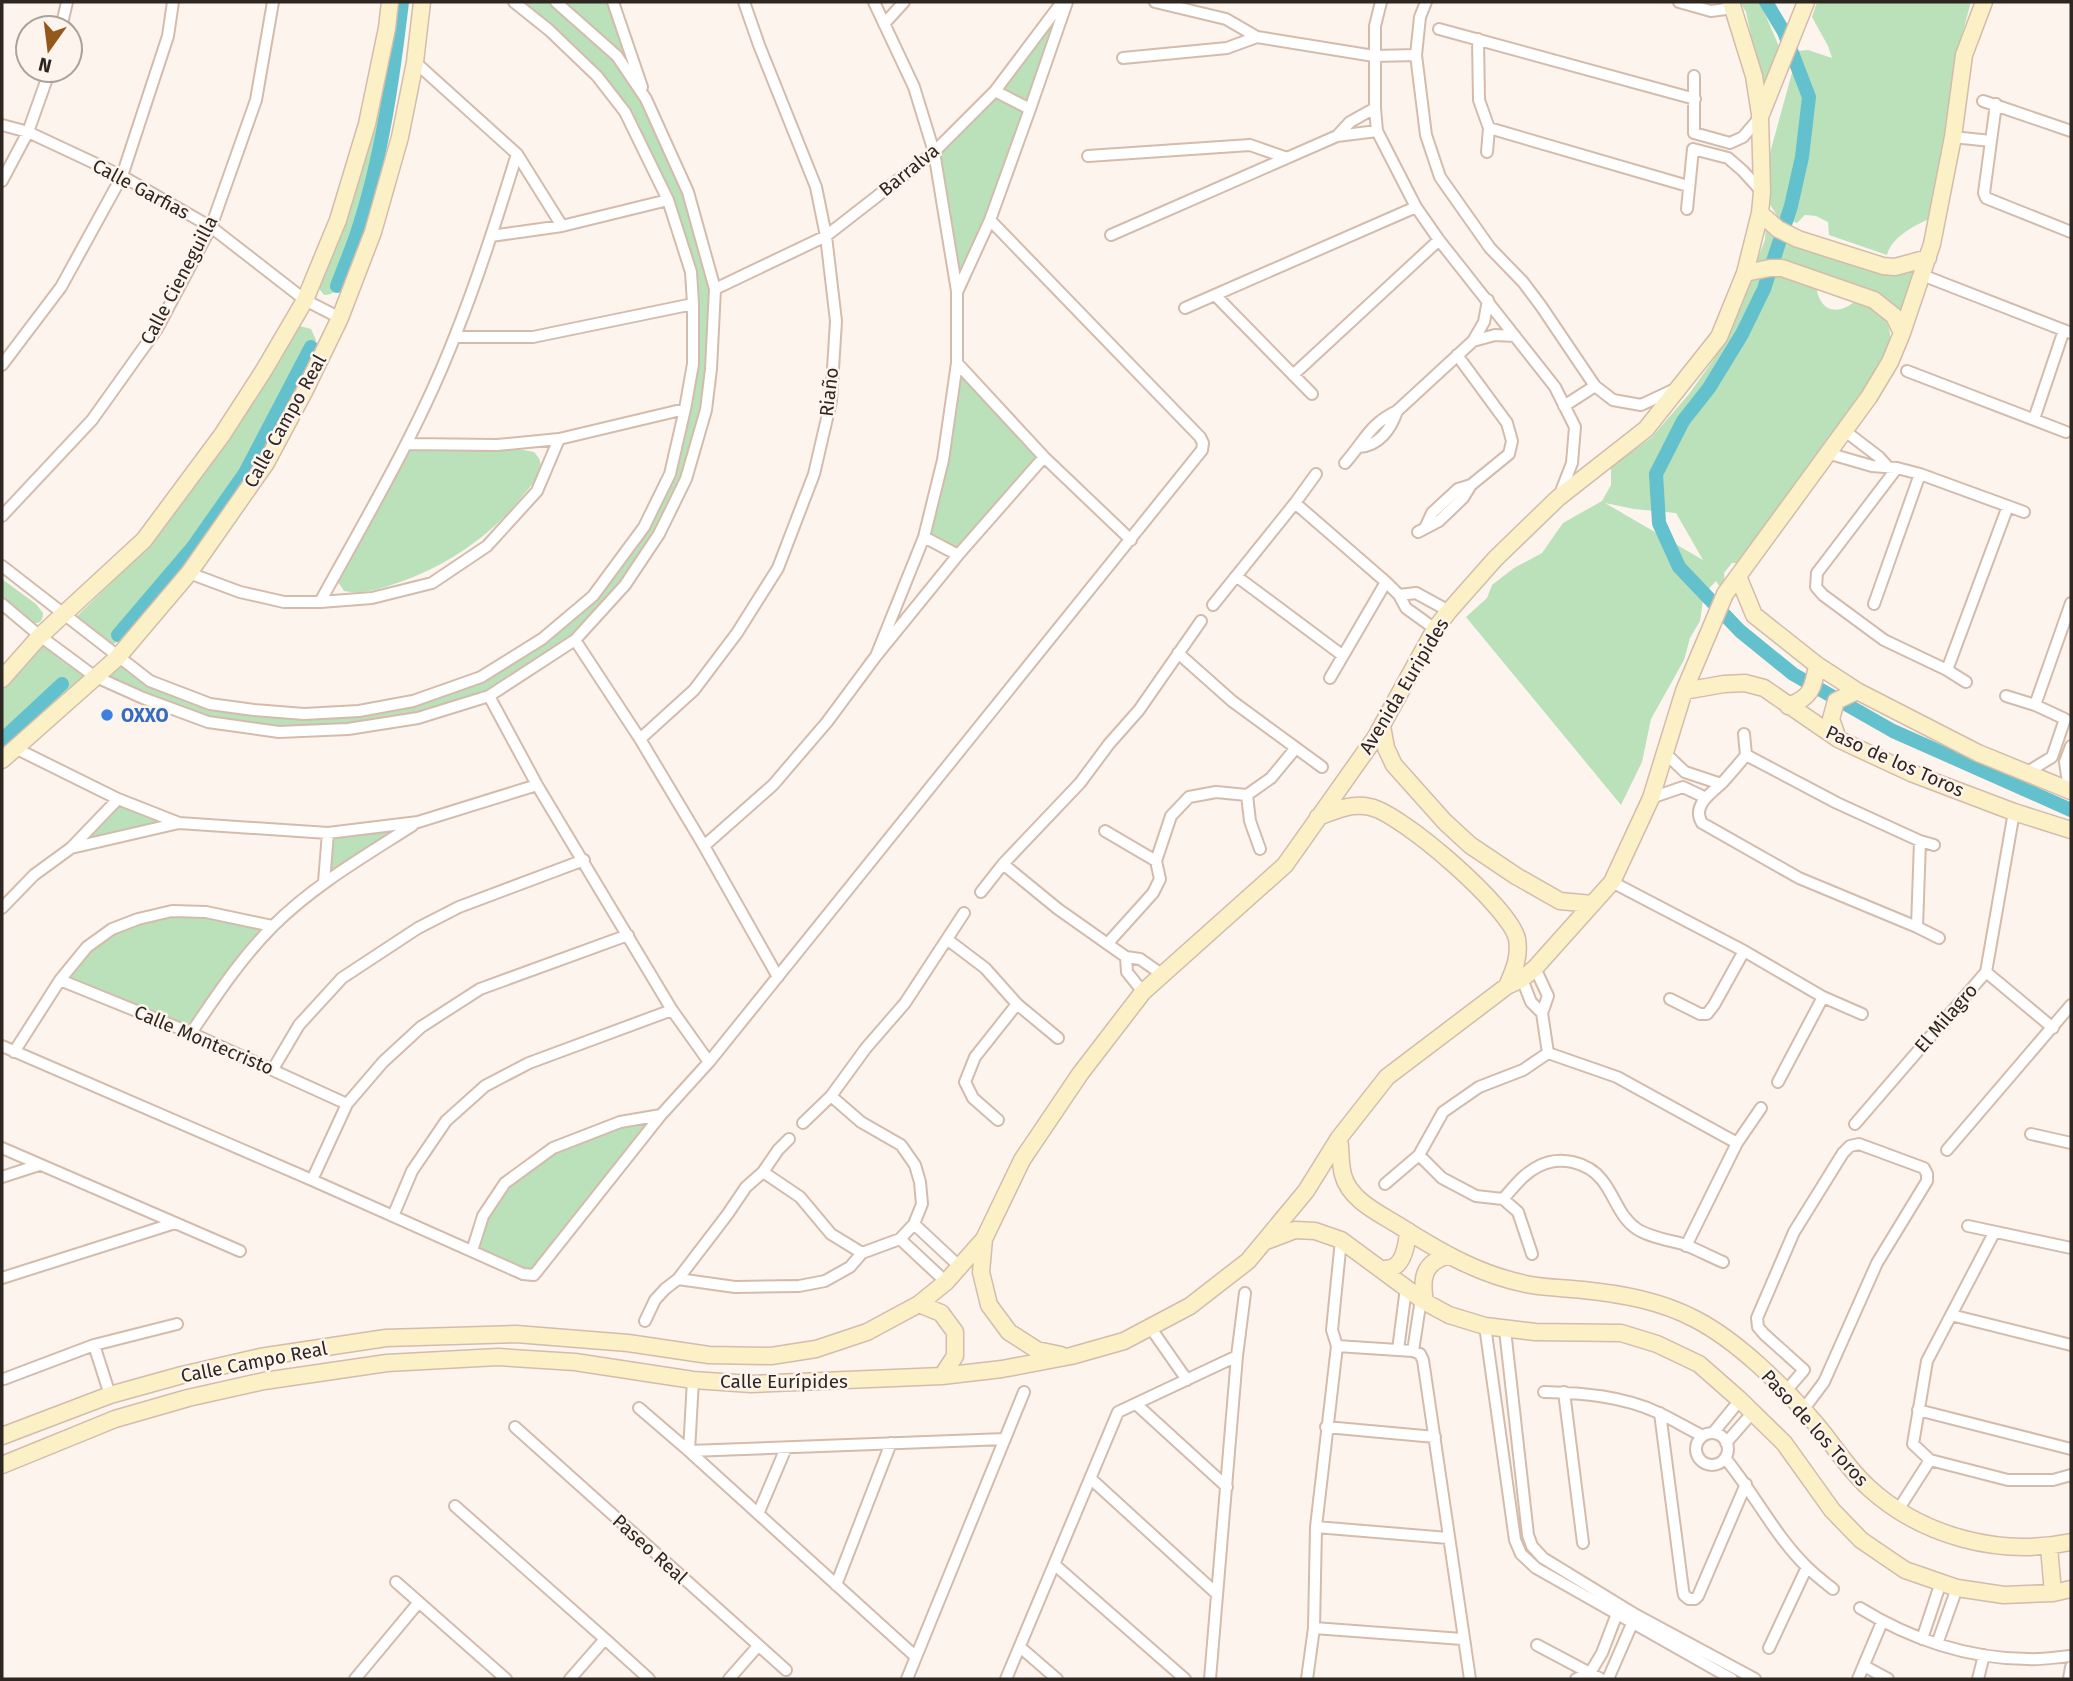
<svg xmlns="http://www.w3.org/2000/svg" width="2073" height="1681" font-family="'Fira Sans',sans-serif">
	<rect width="100%" height="100%" fill="#fef4ee"/>
	<!-- green -->
	<path fill="#bae1b9" fill-rule="evenodd" d="M396 2H405C396 88 383 173 352 255 347 269 343 296 324 295L317 286Z
		M514 2H613L646 99 688 192 715 289 711 369 686 479 659 534 575 640 489 696 418 718 279 732 208 722 94 676 2 760V679L40 636 94 676 117 658 150 681 210 704 254 710 359 711 481 677 593 596 644 527 670 474 685 409 693 304 668 200 625 112 597 76Z
		M1062 2 1030 109 957 291 934 152 995 91Z
		M1740 2H1760L1783 56 1763 92 1746 12Z
		M1817 2H1971L1957 53 1934 217C1917 224 1892 236 1887 255L1829 235 1828 222 1816 216 1805 215 1797 223 1778 217 1767 200 1770 153 1798 51 1808 50 1832 58 1828 46 1812 17Z
		M1766 223 1803 242 1918 266 1902 315 1877 293 1777 258 1756 263 1765 240Z
		M1774 272 1816 286C1820 312 1836 316 1856 301 1871 307 1889 315 1890 334 1891 342 1886 353 1884 361L1740 563H1732L1724 573 1725 584 1721 589 1716 581 1704 594 1700 621 1690 638 1684 660 1651 719 1642 762 1621 805 1466 617 1487 598 1492 585 1514 568 1542 553 1563 523 1602 501 1611 485V467L1652 437 1689 394 1714 359 1733 325 1750 280ZM1605 503 1634 509 1676 513 1703 560Z
		M300 326 311 329 316 340 300 376 246 474 124 638 112 645 77 624V616L136 559 150 541 291 333Z
		M957 363 1044 457 958 555 924 537Z
		M513 448 534 452C536 455 539 457 540 461 543 473 531 486 524 494 491 536 447 566 397 583 380 589 361 595 344 591L338 582 339 573 411 449 457 451Z
		M2 579 36 604 43 613C43 621 40 623 32 624L2 598Z
		M118 799 179 823 71 848Z
		M418 822 324 882 328 833Z
		M172 911 272 926 191 1033 60 980 112 929Z
		M661 1115 534 1275 472 1251 505 1183 553 1148Z"/>
	<g fill="none" stroke-linecap="round" stroke-linejoin="round">
		<!-- canal -->
		<path stroke="#63c0cd" stroke-width="14" d="M1766 2 1784 32 1809 97 1802 157 1791 206 1764 289 1742 334 1709 388 1683 421 1656 474 1659 523 1679 567 1740 631 1793 674 1893 731 2071 810
			M337 286C344 267 352 249 358 230 382 157 393 78 402 2
			M118 635 193 547 245 473 311 347
			M2 740 62 684"/>
		<defs>
			<path id="street" d="M613 2 642 87
				M874 2 914 87 934 152 957 291V363L943 460 924 537 876 656
				M1155 2 1226 19 1257 37 1374 56 1416 55
				M1381 2 1375 26V108L1377 131 1416 207 1439 240 1555 387 1575 427 1572 463 1560 494
				M1426 2 1420 17 1416 55 1426 135 1440 177 1490 248 1523 282 1541 306 1595 386 1613 400 1641 405 1675 389
				M1679 2 1711 11 1733 8
				M884 24 904 2
				M61 28 67 2
				M1439 29 1695 99
				M1478 39 1479 100 1489 128 1487 152
				M1123 58 1227 48 1257 37
				M415 62 517 154 562 226
				M1694 76V133L1730 143 1743 137 1760 117
				M995 91 1030 109
				M1983 101 2071 131
				M1996 104 1984 193 1986 198 2071 232
				M2 125 28 132 122 176 211 227 305 300 340 318
				M1489 128 1688 186
				M1337 136 1350 122 1375 108
				M1953 137 1991 141
				M1088 156 1250 145 1287 158
				M2 181 28 132 50 70
				M1687 209 1693 149 1728 158 1743 171 1762 192
				M1111 235 1337 136 1377 131
				M491 236 562 226 668 200
				M1922 275 2071 333
				M715 289 826 236 934 152 995 91 1062 2
				M958 290 990 220 1030 109 1067 2
				M1215 295 1312 394
				M1185 308 1416 207
				M455 337H533L693 304
				M1473 341 1495 335 1515 336
				M957 363 1044 457 1131 540
				M2 365 61 287 122 176 168 36 173 2
				M1907 371 2066 432
				M1293 375 1439 240
				M1564 406 1595 386
				M2034 419 2064 330
				M1845 431 1879 457 1887 466
				M407 444 497 445 559 439 685 409
				M1359 447C1379 446 1391 429 1397 411
				M1827 453 1872 466 1897 468 1920 474 2024 512
				M1345 463C1364 442 1369 424 1397 411L1473 341 1484 322 1488 300
				M1897 468 1817 573 1816 587 1823 595 1884 640 1947 670 1966 682
				M1295 503 1386 582 1399 595 1406 608 1435 629
				M2 516 92 420 157 329 211 227 256 100 273 2
				M1426 526 1432 513 1458 489 1471 485 1509 454 1512 441 1507 423 1457 355
				M1418 532 1439 521 1463 498 1471 485
				M924 537 958 555
				M2 566 150 681 210 704 254 710 304 714 359 711 413 701 481 677 542 639 593 596 644 527 670 474 685 409 693 364V304L691 272 668 200 625 112 597 76 549 30 514 2
				M189 573 240 592 284 602H320L372 598 432 583 487 546 537 491 559 439
				M1236 576 1342 655
				M1399 595 1416 593 1449 611
				M320 602C368 515 419 429 455 336 479 276 498 215 517 154
				M2 604 40 636 94 676 143 698 208 722 279 732 348 729 418 718 489 696 575 640 625 585 659 534 686 479 706 410 711 369 715 289 688 192 646 99 617 56 556 2
				M1874 604 1920 474
				M1213 605 1295 503 1316 474
				M575 640 640 739 704 846 778 977
				M1178 653 1232 701 1322 767
				M1947 670 2008 506
				M1330 678 1386 582
				M489 696 537 785 672 1010 709 1062
				M2006 696 2035 705 2065 719 2052 757 2026 773
				M2035 705 2071 603
				M1744 734 1746 755C1739 764 1731 773 1723 782 1712 793 1691 805 1702 823L1799 878 1917 927 1939 938
				M640 739 694 690 737 633 778 568 814 474 831 401 836 321 826 236 816 187 759 45 744 2
				M15 748 118 799 179 823 328 833 418 822 537 785
				M1666 754 1685 772 1721 784
				M1746 755 1837 803 1920 841 1934 845
				M2069 790 2065 762 2071 746
				M1247 795 1250 821 1260 849
				M1651 798 1683 787 1706 798
				M1105 831 1156 861
				M704 846 773 785 827 722 876 656 958 555 1044 457
				M71 848 179 823
				M1003 864 1058 909 1126 957 1140 959 1163 975
				M324 882 328 833
				M1612 882 1744 951 1823 997 1862 1014
				M981 892 1003 864 1080 783 1109 744 1139 710 1201 621
				M2 908 34 875 71 848 118 799
				M1917 927 1920 841
				M948 940 985 968 1017 1004 1058 1038
				M1108 943 1153 893 1160 879 1156 861 1171 816 1189 797 1216 792 1247 795 1271 778 1295 749
				M1126 957 1127 972 1143 992
				M1535 968 1548 996 1542 1013 1548 1053
				M1986 972 2053 1028
				M1522 979 1531 1002 1542 1013
				M60 980 191 1033 347 1104
				M1670 999 1700 1014H1707L1714 1005 1744 951
				M191 1033C216 996 241 958 273 926 314 885 365 856 413 825
				M2 1046 312 1180 523 1274 534 1275 661 1115 709 1062 1202 450 1203 443 1200 437 990 220
				M14 1052 60 980 87 947 112 929 138 919 172 911 206 912 272 926
				M1548 1053 1617 1077 1737 1143
				M273 1069 299 1025 342 978 418 928 459 907 584 860
				M1778 1082 1823 997
				M998 1120 973 1098 965 1082 975 1057 1017 1004
				M803 1123 831 1096 866 1048 905 1003 964 913
				M1855 1124 1986 972 2014 812
				M2031 1134 2071 1143
				M2 1148 240 1251
				M1947 1150 2071 1005
				M1419 1155 1442 1178 1476 1196 1503 1199 1518 1212 1532 1254
				M763 1172 800 1197 831 1234 862 1253
				M2 1177 39 1165
				M312 1180 347 1104 383 1062 421 1027 480 989 628 935
				M1385 1184 1419 1155 1443 1112 1479 1087 1523 1070 1548 1053
				M1503 1199C1514 1187 1524 1173 1539 1166 1560 1155 1588 1162 1602 1180 1615 1196 1619 1217 1637 1229 1649 1237 1668 1240 1683 1244 1696 1249 1709 1256 1723 1262
				M393 1216 412 1171 446 1121 485 1086 529 1063 672 1010
				M914 1224 959 1266
				M1968 1226 2071 1248
				M1994 1233 1927 1361 1913 1444 1930 1460 2008 1480H2053L2071 1475
				M900 1239 946 1282
				M1686 1246 1737 1143 1761 1108
				M472 1251 483 1216 505 1183 553 1148 620 1122 661 1115
				M2 1278 175 1223
				M678 1279 735 1287 799 1286 825 1281 850 1267 862 1253 900 1239 914 1224 922 1204 920 1182 915 1165 901 1145 861 1122 831 1096
				M1951 1315 2071 1345
				M645 1321 655 1300 665 1289 678 1279 727 1215 746 1187 763 1172 778 1150 789 1139
				M1485 1326 1515 1540 1521 1554 1536 1568 1732 1679
				M1150 1327 1187 1380
				M1505 1330 1528 1535 1532 1546 1543 1558 1636 1615 1755 1679
				M94 1345 110 1395
				M1337 1346 1413 1351 1420 1354 1423 1360 1470 1679
				M1398 1350 1406 1288
				M1413 1351 1421 1299
				M4 1379 94 1345 177 1324
				M1786 1391 1804 1370 1764 1334 1758 1327 1757 1318 1794 1232 1843 1153 1850 1146 1859 1144 1924 1168 1927 1174V1181L1877 1263 1824 1382 1803 1410
				M1544 1392C1583 1393 1623 1396 1659 1413 1674 1420 1688 1429 1703 1436
				M1564 1392 1583 1543
				M1136 1404 1227 1487
				M639 1408 689 1451 916 1657
				M1918 1410 2071 1449
				M1660 1413 1683 1590 1684 1595 1689 1599H1695L1698 1596 1746 1484
				M515 1427 786 1670
				M1326 1427 1435 1437
				M1713 1433 1740 1400
				M1696 1449a16 16 0 1 1 32 0a16 16 0 1 1-32 0Z
				M1726 1443 1753 1412
				M689 1451 1005 1439
				M689 1451 693 1380
				M1725 1458C1754 1493 1775 1536 1807 1567 1815 1575 1824 1582 1833 1589
				M1090 1478 1217 1594
				M455 1506 605 1639 570 1679
				M1898 1510 1930 1460
				M758 1514 786 1448
				M1316 1527 1448 1538
				M1055 1565 1185 1679
				M396 1582 506 1679
				M836 1585 891 1443
				M1860 1608C1910 1639 1969 1659 2028 1659 2042 1660 2057 1657 2071 1656
				M1314 1628 1462 1639
				M605 1639 649 1679
				M1922 1639 1941 1582
				M1937 1644 1957 1588
				M1537 1645 1601 1679
				M1020 1647 1057 1679
				M1769 1648 1807 1567
				M1864 1666 1888 1679
				M355 1679 419 1602
				M729 1679 758 1646
				M907 1679 1024 1392
				M1006 1679 1118 1412 1237 1356
				M1210 1679 1237 1356 1245 1293
				M1307 1679 1314 1628 1316 1527 1337 1346 1332 1330 1341 1240
				M1576 1679 1590 1673 1602 1653 1618 1611
				M1608 1679 1635 1617
				M1858 1679 1882 1622
				M1978 1679 1984 1655
				M2069 1679 2071 1667"/>
			<path id="secondary" d="M1731 2 1754 76 1760 114
				M1760 213 1778 229 1798 239 1883 266 1895 267 1928 258
				M1745 273 1770 268H1782L1874 300 1894 316 1902 333
				M1738 576 1754 615 1817 665 1857 691 1978 753 2071 791
				M2 679 40 636 144 540 222 435 264 370 305 300 338 220 367 124 387 28 390 2
				M1684 691 1724 684 1745 683 1764 688 1838 739 1911 773 2014 812 2071 830
				M1788 706C1812 697 1813 688 1817 665
				M1382 726 1386 748 1394 765 1445 822 1470 845 1516 876 1560 901 1592 904
				M1838 739 1831 719 1836 701 1857 691
				M2 760 117 658 189 573 266 463 304 392 340 318 373 232 400 137 415 62 422 2
				M1318 817C1336 810 1351 803 1370 807 1401 813 1511 908 1517 939 1520 957 1514 970 1507 986
				M1339 1138C1341 1150 1340 1164 1343 1175 1350 1201 1381 1214 1401 1227 1442 1253 1482 1276 1531 1285 1548 1288 1566 1288 1583 1290 1622 1294 1661 1301 1695 1319 1738 1341 1784 1387 1815 1423 1833 1444 1848 1469 1869 1488 1923 1537 2001 1557 2071 1542
				M984 1239 981 1272 989 1305 1009 1332 1037 1350 1061 1355
				M1266 1241 1295 1230 1315 1231 1341 1240 1425 1302 1449 1315 1485 1326 1535 1332 1621 1333 1657 1344 1699 1364 1740 1400 1784 1443 1832 1510 1861 1540 1905 1570 1957 1588 2004 1595 2053 1593 2071 1589
				M1380 1269C1384 1269 1388 1269 1392 1268 1404 1263 1407 1243 1408 1231
				M1425 1302C1421 1279 1423 1263 1447 1256
				M919 1304 941 1313 955 1332V1356L942 1376
				M2 1436 110 1395 182 1375 260 1357 386 1338 516 1334 628 1343 709 1355 771 1356 816 1349 867 1332 919 1304 946 1282 984 1239 1022 1160 1080 1074 1143 992 1285 865 1375 738 1435 629 1449 611 1495 559 1558 498 1646 429 1719 337 1745 273 1760 213 1762 192 1760 117 1806 2
				M2 1465 115 1419 188 1398 264 1381 387 1363 498 1357 575 1362 693 1380 751 1384 942 1376 1002 1369 1071 1356 1124 1341 1190 1306 1248 1261 1306 1191 1339 1138 1387 1077 1507 986 1522 979 1535 968 1612 882 1651 798 1684 691 1725 594 1869 397 1890 362 1902 333 1932 244 1953 137 1964 55 1984 2
				M2049 1547 2053 1593"/>
		</defs>
		<!-- street casing -->
		<use href="#street" stroke="#d3bcac" stroke-width="14"/>
		<!-- secondary casing -->
		<use href="#secondary" stroke="#d3bcac" stroke-width="19"/>
		<!-- street -->
		<use href="#street" stroke="#fff" stroke-width="10"/>
		<!-- secondary -->
		<use href="#secondary" stroke="#fbf0c6" stroke-width="16"/>
	</g>
	<!-- markers -->
	<circle fill="#3f7fe0" stroke="#fef4ee" stroke-width="2.5" cx="107" cy="715" r="7"/>
	<g text-anchor="middle" dominant-baseline="central" stroke-width="5" stroke-linejoin="round" paint-order="stroke">
		<!-- street labels -->
		<g font-size="19" fill="#2e2620" stroke="#fef4ee">
			<text transform="translate(909 170) rotate(-39)">Barralva</text>
			<text transform="translate(141 189) rotate(28)">Calle Garfias</text>
			<text transform="translate(179 280) rotate(-62)">Calle Cieneguilla</text>
			<text transform="translate(829 392) rotate(-83)">Riaño</text>
			<text transform="translate(285 421) rotate(-61)">Calle Campo Real</text>
			<text transform="translate(1404 686) rotate(-59)">Avenida Euripides</text>
			<text transform="translate(1895 761) rotate(24)">Paso de los Toros</text>
			<text transform="translate(1946 1018) rotate(-49)">El Milagro</text>
			<text transform="translate(204 1040) rotate(23)">Calle Montecristo</text>
			<text transform="translate(254 1362) rotate(-11)">Calle Campo Real</text>
			<text x="784" y="1381">Calle Eurípides</text>
			<text transform="translate(1815 1428) rotate(48)">Paso de los Toros</text>
			<text transform="translate(650 1549) rotate(42)">Paseo Real</text>
		</g>
		<!-- shop labels -->
		<g font-size="19" font-weight="bold" fill="#366cbe" stroke="#fef4ee" text-anchor="start">
			<text x="121" y="715">OXXO</text>
		</g>
	</g>
	<!-- border -->
	<rect width="2073" height="1681" fill="none" stroke="#2e2620" stroke-width="7"/>
	<!-- north arrow -->
	<g transform="translate(49 49) rotate(194)"><circle r="33" fill="#fef4ee" stroke="#aba29c" stroke-width="2"/>
	<path d="M0-5L12 26L0 18L-12 26Z" fill="#94581a"/>
	<text y="-10" font-size="19" font-weight="bold" text-anchor="middle" fill="#2e2620">N</text>
	</g>
</svg>
